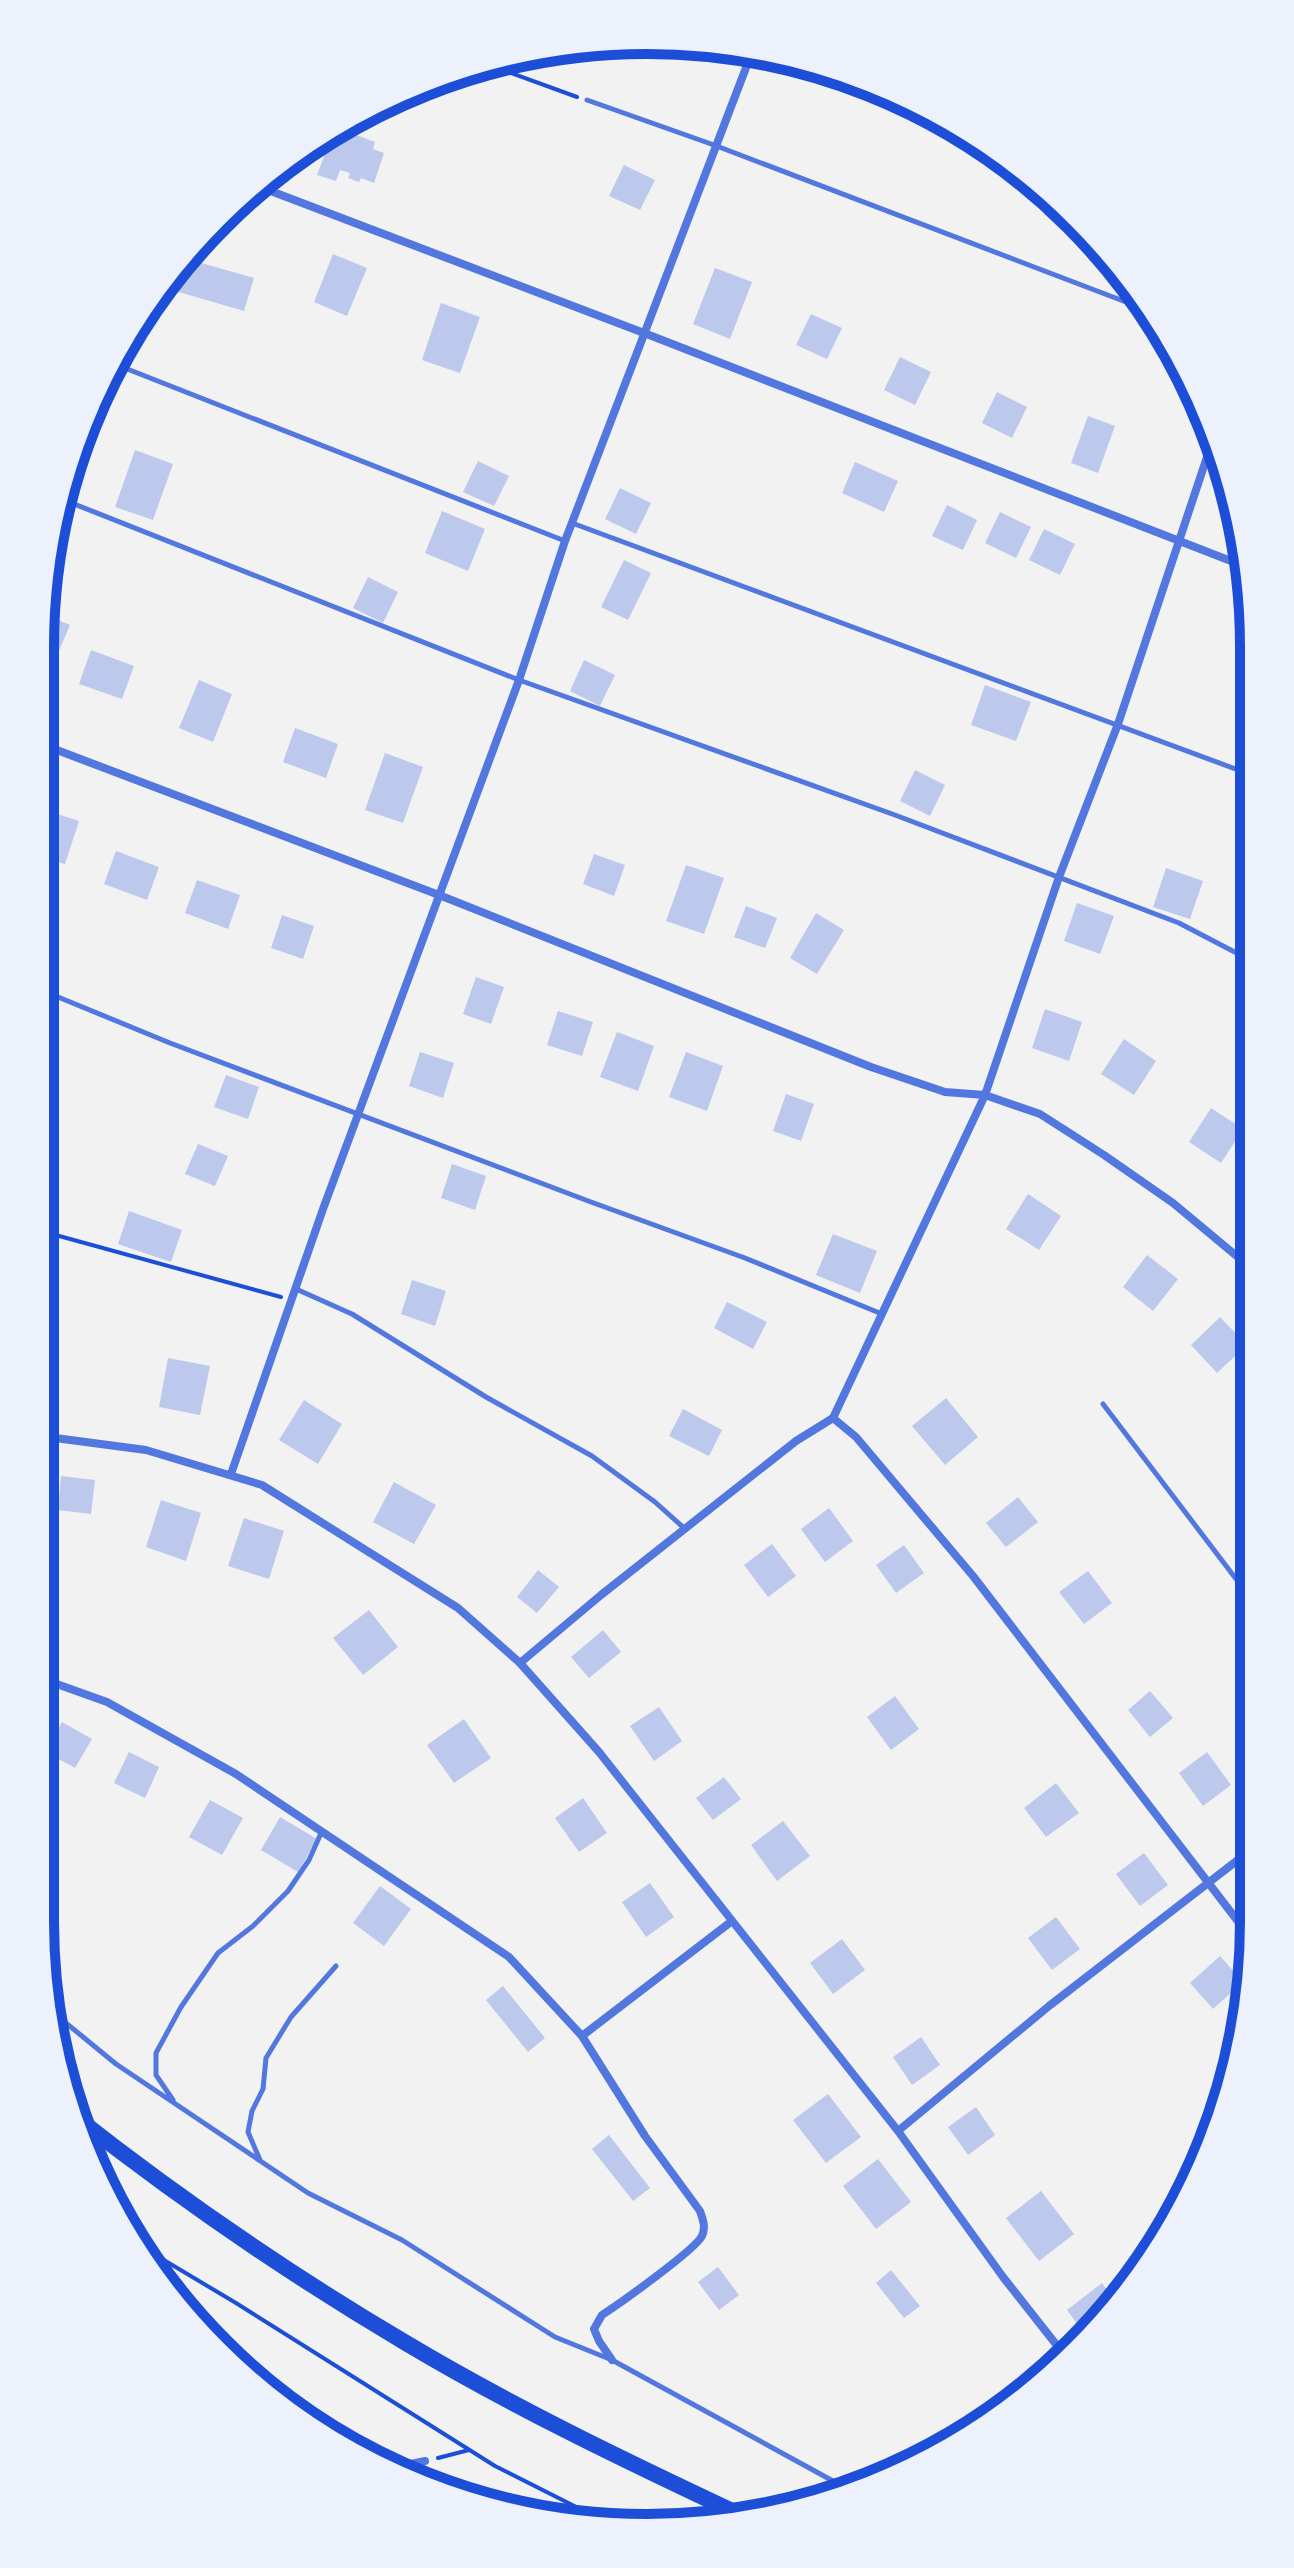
<svg xmlns="http://www.w3.org/2000/svg" width="1294" height="2568" font-family="'Exo 2',sans-serif">
	<rect width="100%" height="100%" fill="#f2f2f2"/>
	<!-- building -->
	<path fill="#bdc9ec" d="M335 127 375 142 373 149 384 153 374 183 361 178 359 182 348 178 350 173 340 170 336 181 317 175Z
		M624 165 655 180 640 210 609 196Z
		M333 254 367 268 347 316 314 302Z
		M184 258 254 278 244 311 165 288 169 274Z
		M715 268 752 282 730 339 693 324Z
		M441 303 480 317 460 373 422 360Z
		M811 314 842 328 827 359 796 345Z
		M900 357 931 372 915 405 884 390Z
		M997 392 1027 407 1012 438 982 423Z
		M1088 416 1115 426 1098 473 1071 463Z
		M135 450 173 464 153 520 115 507Z
		M478 461 509 476 494 506 463 492Z
		M855 462 898 481 884 512 842 493Z
		M620 488 651 503 636 534 605 519Z
		M947 505 977 520 963 550 932 536Z
		M442 511 485 529 468 571 425 553Z
		M1000 512 1031 527 1016 558 985 543Z
		M1044 529 1075 544 1060 575 1029 560Z
		M624 560 651 573 628 620 601 607Z
		M368 577 398 592 383 623 353 608Z
		M41 613 70 625 50 672 41 669Z
		M91 650 134 666 122 699 79 684Z
		M584 660 615 675 600 706 570 691Z
		M199 680 232 694 213 742 179 728Z
		M985 685 1031 702 1016 741 971 725Z
		M295 728 338 744 326 778 283 762Z
		M385 753 423 767 403 823 365 810Z
		M915 770 945 785 930 816 900 801Z
		M45 810 79 821 65 864 41 857V822Z
		M116 851 159 867 147 900 104 884Z
		M594 854 625 865 614 896 583 884Z
		M686 865 724 878 704 934 666 921Z
		M1166 868 1203 881 1190 919 1153 907Z
		M197 880 240 895 228 929 185 913Z
		M1077 903 1114 916 1100 954 1064 941Z
		M746 906 777 918 765 948 734 937Z
		M816 913 844 930 817 974 790 958Z
		M282 915 314 926 303 959 271 948Z
		M476 977 504 987 491 1024 463 1014Z
		M1045 1009 1082 1022 1069 1061 1032 1048Z
		M558 1011 593 1022 582 1056 547 1045Z
		M617 1032 654 1046 638 1091 600 1077Z
		M1124 1039 1156 1061 1134 1095 1101 1074Z
		M420 1052 454 1063 443 1098 409 1086Z
		M686 1052 723 1066 707 1111 669 1097Z
		M226 1075 259 1087 248 1119 214 1107Z
		M786 1094 814 1104 801 1141 773 1131Z
		M1211 1108 1243 1129 1221 1163 1189 1142Z
		M198 1144 228 1156 215 1186 185 1174Z
		M452 1164 486 1176 475 1210 441 1198Z
		M1028 1194 1061 1216 1039 1250 1006 1229Z
		M129 1211 182 1230 171 1262 118 1244Z
		M833 1234 877 1251 860 1293 816 1275Z
		M1147 1255 1178 1279 1153 1311 1123 1287Z
		M412 1280 446 1291 435 1326 401 1314Z
		M727 1302 767 1322 753 1349 714 1328Z
		M1220 1317 1247 1345 1217 1373 1191 1345Z
		M168 1358 210 1366 200 1415 159 1407Z
		M946 1398 978 1437 945 1465 912 1426Z
		M304 1400 342 1424 318 1464 279 1440Z
		M683 1409 722 1430 709 1456 669 1436Z
		M61 1476 95 1480 91 1514 58 1510Z
		M394 1482 436 1505 414 1544 373 1522Z
		M1018 1497 1038 1522 1006 1547 986 1523Z
		M161 1500 201 1513 186 1561 146 1547Z
		M829 1508 853 1541 825 1562 801 1529Z
		M244 1518 284 1531 269 1579 228 1566Z
		M772 1544 796 1576 768 1597 744 1565Z
		M904 1545 924 1573 896 1593 876 1565Z
		M538 1570 559 1587 537 1613 517 1597Z
		M1088 1571 1112 1603 1084 1624 1059 1592Z
		M369 1610 398 1647 363 1675 333 1638Z
		M603 1630 621 1652 589 1678 571 1657Z
		M1150 1691 1173 1718 1150 1737 1128 1710Z
		M895 1696 919 1729 891 1750 867 1717Z
		M659 1707 682 1741 654 1761 630 1726Z
		M464 1719 491 1758 454 1783 427 1745Z
		M62 1722 92 1739 75 1768 46 1752Z
		M129 1752 159 1767 145 1798 114 1783Z
		M1207 1752 1231 1785 1203 1806 1179 1773Z
		M724 1777 741 1799 713 1820 696 1798Z
		M1056 1783 1079 1813 1046 1837 1024 1808Z
		M583 1798 607 1833 579 1852 555 1818Z
		M210 1800 243 1818 222 1855 189 1837Z
		M280 1817 317 1839 298 1872 261 1850Z
		M783 1821 810 1856 777 1881 751 1845Z
		M1144 1853 1168 1885 1140 1906 1116 1874Z
		M650 1883 674 1917 646 1937 622 1902Z
		M380 1886 411 1909 384 1946 353 1923Z
		M1056 1917 1080 1949 1052 1970 1028 1938Z
		M842 1939 865 1970 833 1994 810 1963Z
		M1220 1956 1243 1982 1213 2009 1190 1983Z
		M503 1986 545 2038 528 2052 486 2000Z
		M921 2037 940 2065 912 2085 893 2057Z
		M828 2094 861 2137 826 2163 793 2120Z
		M976 2107 995 2135 968 2155 948 2127Z
		M609 2135 650 2188 633 2201 592 2149Z
		M878 2159 911 2202 876 2229 843 2186Z
		M1041 2191 1074 2234 1039 2261 1006 2218Z
		M718 2267 739 2295 719 2310 698 2282Z
		M891 2270 920 2306 904 2318 876 2283Z
		M1102 2283 1113 2298 1086 2336 1067 2310Z"/>
	<g fill="none" stroke-linecap="round" stroke-linejoin="round">
		<!-- path -->
		<path stroke="#1d4ed8" stroke-width="4" d="M486 64 577 97
			M41 1231 281 1297
			M142 2247 236 2303 495 2466 600 2519
			M438 2458 469 2450"/>
		<!-- service -->
		<path stroke="#5277de" stroke-width="5" d="M587 100 714 145 1147 310
			M112 363 565 541
			M59 498 519 680 895 815 1179 923 1250 960
			M572 523 1249 774
			M41 990 170 1043 591 1202 745 1258 882 1314
			M41 1006 46 992
			M296 1289 352 1314 486 1397 592 1456 655 1502 684 1528
			M1103 1404 1252 1600
			M55 2014 116 2064 308 2193 402 2240 555 2337 612 2360 844 2487
			M173 2100 156 2075V2053L181 2007 218 1953 253 1926 288 1891 309 1860 322 1831
			M260 2160 248 2132 252 2111 263 2089 266 2058 291 2017 336 1966"/>
		<!-- minor -->
		<path stroke="#5277de" stroke-width="8" d="M255 185 644 333 1249 568
			M41 744 439 895 871 1067 945 1092 985 1095 1040 1114 1104 1155 1173 1203 1251 1268
			M833 1418 985 1095 1059 877 1118 724 1214 436
			M833 1418 856 1437 973 1576 1253 1941
			M40 1436 146 1450 262 1485 458 1608 520 1663 599 1752 898 2131 1003 2277 1066 2357
			M231 1474 323 1209 519 680 565 541 752 52
			M520 1663 601 1595 796 1441 833 1418
			M40 1678 107 1702 236 1774 509 1957 582 2036 645 2136 700 2211C703 2220 706 2227 702 2236 695 2250 619 2304 602 2315L594 2329 599 2341 612 2360
			M582 2036 732 1921
			M898 2131 1049 2006 1252 1849
			M397 2467 425 2461"/>
		<!-- primary -->
		<path stroke="#1d4ed8" stroke-width="16" d="M72 2114C176 2196 291 2275 406 2343 515 2408 630 2463 745 2517"/>
	</g>
	<!-- crop -->
	<path d="M0 0H1294V2568H0ZM647 54H647A593 593 0 0 1 1240 647V1921A593 593 0 0 1 647 2514H647A593 593 0 0 1 54 1921V647A593 593 0 0 1 647 54Z" fill="#edf1fc" fill-rule="evenodd"/>
	<path fill="none" stroke="#1d4ed8" stroke-width="10" d="M647 54H647A593 593 0 0 1 1240 647V1921A593 593 0 0 1 647 2514H647A593 593 0 0 1 54 1921V647A593 593 0 0 1 647 54Z"/>
</svg>
